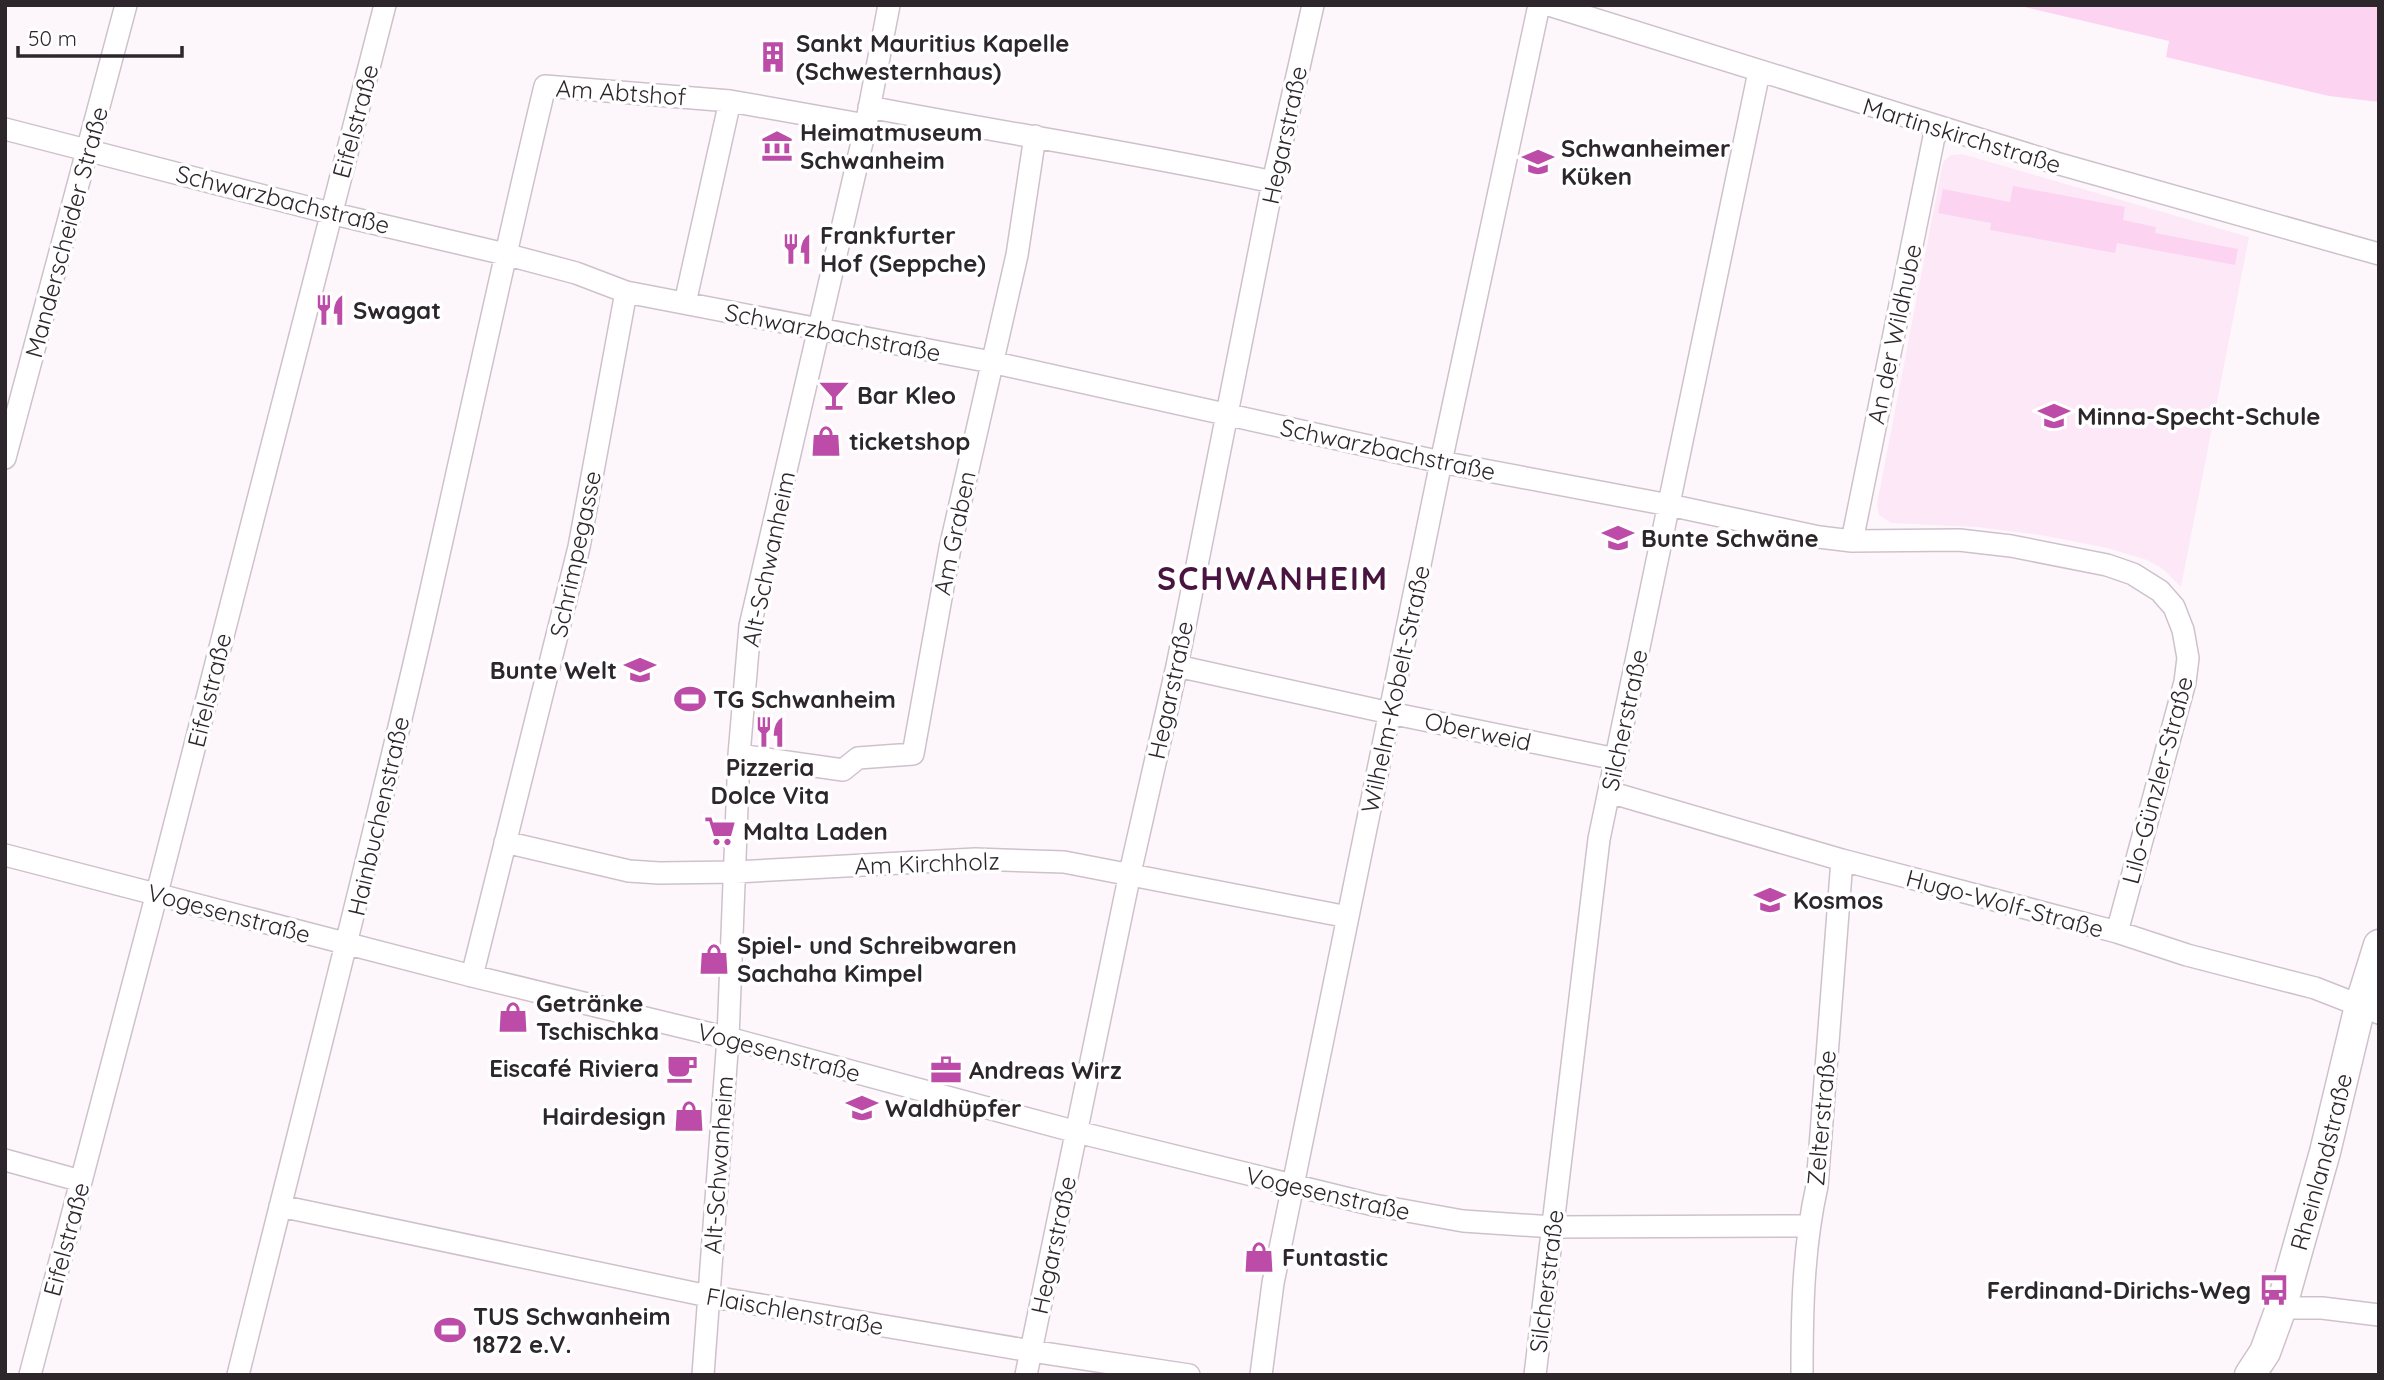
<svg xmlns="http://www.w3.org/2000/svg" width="2384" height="1380" font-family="Quicksand,sans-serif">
	<rect width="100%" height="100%" fill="#fdf7fc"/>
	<!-- built -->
	<path fill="#fde8f7" d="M1962 154 2249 237 2181 587 2163 569 2147 560 2107 548 2041 535 1977 527 1891 523 1879 515 1877 504 1942 167 1944 161 1951 155Z"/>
	<!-- green -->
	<path fill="#fcd3f1" d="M2016 5H2379V102L2329 96 2166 57 2169 41Z
		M2013 186 2125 207 2123 220 2156 227 2155 233 2238 249 2235 265 2117 243 2115 253 1990 230 1991 223 1938 213 1943 189 2010 202Z"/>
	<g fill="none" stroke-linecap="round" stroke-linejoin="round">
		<defs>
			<path id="street" d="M1549 5 2056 163 2379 254
				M869 107C1003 133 1139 153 1273 182
				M5 129 330 213 505 254 576 273 626 292 991 362 1441 462 1669 505 1819 537 1852 541 1959 540 2011 546 2107 565 2133 574 2160 591 2174 607 2183 630 2188 658 2185 682 2117 932
				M685 303 730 101
				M5 458 126 5
				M1852 541 1936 127
				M1177 666 1390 713 1616 759
				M739 755 843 770 858 758 913 754 950 548 1017 255 1035 136
				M1609 792 1842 860 2117 932 2187 955 2315 988 2379 1013
				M505 842 629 871 659 873 736 872 975 859 1064 862 1348 917
				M5 855 472 976 728 1038 1077 1132 1374 1205 1463 1221 1553 1227 1808 1226
				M472 976 579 547 626 292
				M5 1160 81 1181
				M280 1206 708 1296 1031 1351 1189 1375
				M2281 1308H2322L2379 1315
				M30 1375 157 893 385 5
				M238 1375C299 1129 363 884 420 638 462 454 501 269 545 86L730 101 866 125
				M703 1375 728 1038 739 755 750 626 866 125 889 5
				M1026 1375 1130 873 1177 666 1273 182 1313 5
				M1261 1375 1273 1283 1441 462 1539 5
				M1535 1375 1599 839 1759 72
				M1802 1375C1802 1311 1803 1248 1817 1186L1842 860"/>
			<g id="secondary">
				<path id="s1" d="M2250 1375 2265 1352 2281 1308 2325 1152 2360 1006 2379 945"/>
			</g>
		</defs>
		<!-- street casing -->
		<use href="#street" stroke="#cfc1cc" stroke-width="24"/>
		<!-- secondary casing -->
		<use href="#secondary" stroke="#cfc1cc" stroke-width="33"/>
		<!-- street -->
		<use href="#street" stroke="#fff" stroke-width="21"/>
		<!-- secondary -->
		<use href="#secondary" stroke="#fff" stroke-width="30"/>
	</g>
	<!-- icons -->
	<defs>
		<symbol id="building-bare" viewBox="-9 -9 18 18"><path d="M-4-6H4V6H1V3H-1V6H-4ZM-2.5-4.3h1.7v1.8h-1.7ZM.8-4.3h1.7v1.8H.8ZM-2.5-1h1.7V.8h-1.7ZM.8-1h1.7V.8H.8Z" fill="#bc4ca8" stroke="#fff" stroke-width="2.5" paint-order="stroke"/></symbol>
		<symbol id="museum-bare" viewBox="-9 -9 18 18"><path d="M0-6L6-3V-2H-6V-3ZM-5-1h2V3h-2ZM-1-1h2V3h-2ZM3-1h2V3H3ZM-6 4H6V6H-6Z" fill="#bc4ca8" stroke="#fff" stroke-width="2.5" paint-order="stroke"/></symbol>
		<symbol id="school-bare" viewBox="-9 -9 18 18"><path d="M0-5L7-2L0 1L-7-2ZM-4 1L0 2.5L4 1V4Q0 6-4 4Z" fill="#bc4ca8" stroke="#fff" stroke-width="2.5" paint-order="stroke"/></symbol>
		<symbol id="restaurant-bare" viewBox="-9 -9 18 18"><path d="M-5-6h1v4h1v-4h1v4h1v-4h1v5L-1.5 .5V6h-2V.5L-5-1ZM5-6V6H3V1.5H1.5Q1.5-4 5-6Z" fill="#bc4ca8" stroke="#fff" stroke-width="2.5" paint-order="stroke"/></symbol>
		<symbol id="bar-bare" viewBox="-9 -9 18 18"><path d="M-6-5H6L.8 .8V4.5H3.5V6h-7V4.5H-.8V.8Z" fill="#bc4ca8" stroke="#fff" stroke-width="2.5" paint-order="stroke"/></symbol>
		<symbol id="shop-bare" viewBox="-9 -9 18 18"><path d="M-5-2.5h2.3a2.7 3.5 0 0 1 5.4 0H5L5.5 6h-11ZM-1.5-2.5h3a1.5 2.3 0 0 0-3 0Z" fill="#bc4ca8" stroke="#fff" stroke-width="2.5" paint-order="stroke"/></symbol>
		<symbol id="stadium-bare" viewBox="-9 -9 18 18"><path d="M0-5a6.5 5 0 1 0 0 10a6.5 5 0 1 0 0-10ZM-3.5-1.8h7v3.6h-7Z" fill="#bc4ca8" stroke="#fff" stroke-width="2.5" paint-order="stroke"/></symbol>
		<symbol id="supermarket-bare" viewBox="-9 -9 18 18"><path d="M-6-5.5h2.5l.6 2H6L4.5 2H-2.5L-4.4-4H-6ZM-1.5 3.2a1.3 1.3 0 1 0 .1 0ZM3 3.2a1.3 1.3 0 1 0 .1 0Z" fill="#bc4ca8" stroke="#fff" stroke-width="2.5" paint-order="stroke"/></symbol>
		<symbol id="cafe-bare" viewBox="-9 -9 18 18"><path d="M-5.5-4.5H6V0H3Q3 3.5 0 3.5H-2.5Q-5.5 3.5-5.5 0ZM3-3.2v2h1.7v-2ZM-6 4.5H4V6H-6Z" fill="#bc4ca8" stroke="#fff" stroke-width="2.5" paint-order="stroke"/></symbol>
		<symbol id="office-bare" viewBox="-9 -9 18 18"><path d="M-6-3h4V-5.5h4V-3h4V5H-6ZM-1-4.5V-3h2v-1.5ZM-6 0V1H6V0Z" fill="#bc4ca8" stroke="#fff" stroke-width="2.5" paint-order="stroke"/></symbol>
		<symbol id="bus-bare" viewBox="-9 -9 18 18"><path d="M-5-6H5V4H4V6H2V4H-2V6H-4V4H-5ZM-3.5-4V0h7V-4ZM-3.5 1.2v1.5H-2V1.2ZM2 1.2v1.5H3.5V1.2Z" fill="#bc4ca8" stroke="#fff" stroke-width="2.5" paint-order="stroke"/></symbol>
	</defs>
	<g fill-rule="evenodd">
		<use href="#building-bare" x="751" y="35" width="44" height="44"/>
		<use href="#museum-bare" x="755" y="124" width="44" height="44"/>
		<use href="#school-bare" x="1516" y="140" width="44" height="44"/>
		<use href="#restaurant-bare" x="775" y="227" width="44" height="44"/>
		<use href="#restaurant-bare" x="308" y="288" width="44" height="44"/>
		<use href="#bar-bare" x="812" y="373" width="44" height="44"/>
		<use href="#school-bare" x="2032" y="394" width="44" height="44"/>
		<use href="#shop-bare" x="804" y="419" width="44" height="44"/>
		<use href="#school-bare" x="1596" y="516" width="44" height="44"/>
		<use href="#school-bare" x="618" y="648" width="44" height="44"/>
		<use href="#stadium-bare" x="668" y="677" width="44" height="44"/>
		<use href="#restaurant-bare" x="748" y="710" width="44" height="44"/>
		<use href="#supermarket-bare" x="698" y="809" width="44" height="44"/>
		<use href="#school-bare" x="1748" y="878" width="44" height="44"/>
		<use href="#shop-bare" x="692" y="937" width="44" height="44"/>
		<use href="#shop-bare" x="491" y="995" width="44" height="44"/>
		<use href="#cafe-bare" x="660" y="1046" width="44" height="44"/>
		<use href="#office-bare" x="924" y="1048" width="44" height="44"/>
		<use href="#school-bare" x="840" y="1086" width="44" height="44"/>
		<use href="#shop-bare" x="667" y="1094" width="44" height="44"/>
		<use href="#shop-bare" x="1237" y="1235" width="44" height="44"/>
		<use href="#bus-bare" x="2252" y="1268" width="44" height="44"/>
		<use href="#stadium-bare" x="428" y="1308" width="44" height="44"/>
	</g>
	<g text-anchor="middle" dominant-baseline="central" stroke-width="7" stroke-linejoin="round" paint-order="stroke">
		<!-- poi labels -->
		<g font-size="24" font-weight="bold" fill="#2d272b" stroke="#fff" text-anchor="start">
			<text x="796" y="43">Sankt Mauritius Kapelle<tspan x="796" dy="28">(Schwesternhaus)</tspan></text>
			<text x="800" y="132">Heimatmuseum<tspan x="800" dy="28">Schwanheim</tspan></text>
			<text x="1561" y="148">Schwanheimer<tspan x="1561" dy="28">Küken</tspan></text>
			<text x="820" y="235">Frankfurter<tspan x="820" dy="28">Hof (Seppche)</tspan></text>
			<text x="353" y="310">Swagat</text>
			<text x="857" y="395">Bar Kleo</text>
			<text x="2077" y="416">Minna-Specht-Schule</text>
			<text x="849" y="441">ticketshop</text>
			<text x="1641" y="538">Bunte Schwäne</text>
			<text x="617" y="670" text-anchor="end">Bunte Welt</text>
			<text x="713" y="699">TG Schwanheim</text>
			<text x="770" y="767" text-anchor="middle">Pizzeria<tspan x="770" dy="28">Dolce Vita</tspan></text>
			<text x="743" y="831">Malta Laden</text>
			<text x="1793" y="900">Kosmos</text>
			<text x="737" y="945">Spiel- und Schreibwaren<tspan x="737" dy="28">Sachaha Kimpel</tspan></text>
			<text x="536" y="1003">Getränke<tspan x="536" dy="28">Tschischka</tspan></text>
			<text x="659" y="1068" text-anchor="end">Eiscafé Riviera</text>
			<text x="969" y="1070">Andreas Wirz</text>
			<text x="885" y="1108">Waldhüpfer</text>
			<text x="666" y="1116" text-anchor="end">Hairdesign</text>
			<text x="1282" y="1257">Funtastic</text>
			<text x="2251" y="1290" text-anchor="end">Ferdinand-Dirichs-Weg</text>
			<text x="473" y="1316">TUS Schwanheim<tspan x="473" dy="28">1872 e.V.</tspan></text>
		</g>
		<!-- street labels -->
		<g font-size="24" fill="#2d272b" stroke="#fff">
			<text transform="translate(621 92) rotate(4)">Am Abtshof</text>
			<text transform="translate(355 121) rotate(-75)">Eifelstraße</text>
			<text transform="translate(1284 135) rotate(-78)">Hegarstraße</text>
			<text transform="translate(1962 135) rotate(17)">Martinskirchstraße</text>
			<text transform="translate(283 199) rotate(14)">Schwarzbachstraße</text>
			<text transform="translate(66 232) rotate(-75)">Manderscheider Straße</text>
			<text transform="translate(833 332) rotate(11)">Schwarzbachstraße</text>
			<text transform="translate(1894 334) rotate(-78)">An der Wildhube</text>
			<text transform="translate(1388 449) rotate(12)">Schwarzbachstraße</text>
			<text transform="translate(954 533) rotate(-78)">Am Graben</text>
			<text transform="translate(575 554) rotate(-78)">Schrimpegasse</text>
			<text transform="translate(768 559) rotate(-78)">Alt-Schwanheim</text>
			<text transform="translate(1395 689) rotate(-78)">Wilhelm-Kobelt-Straße</text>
			<text transform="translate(209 690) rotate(-76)">Eifelstraße</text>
			<text transform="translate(1170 690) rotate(-78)">Hegarstraße</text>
			<text transform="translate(1624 720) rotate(-78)">Silcherstraße</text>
			<text transform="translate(1478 731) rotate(12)">Oberweid</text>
			<text transform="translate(2157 780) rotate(-75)">Lilo-Günzler-Straße</text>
			<text transform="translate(378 816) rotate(-77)">Hainbuchenstraße</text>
			<text transform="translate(927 863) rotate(-2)">Am Kirchholz</text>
			<text transform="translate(2005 903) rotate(15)">Hugo-Wolf-Straße</text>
			<text transform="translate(229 913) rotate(15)">Vogesenstraße</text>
			<text transform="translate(779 1052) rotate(15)">Vogesenstraße</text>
			<text transform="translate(1821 1118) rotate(-85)">Zelterstraße</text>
			<text stroke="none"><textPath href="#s1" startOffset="226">Rheinlandstraße</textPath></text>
			<text transform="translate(718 1165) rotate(-86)">Alt-Schwanheim</text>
			<text transform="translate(1328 1193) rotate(13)">Vogesenstraße</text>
			<text transform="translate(66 1239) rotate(-75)">Eifelstraße</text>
			<text transform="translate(1053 1245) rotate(-78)">Hegarstraße</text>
			<text transform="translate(1546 1281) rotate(-83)">Silcherstraße</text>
			<text transform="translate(795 1311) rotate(10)">Flaischlenstraße</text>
		</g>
		<!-- district labels -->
		<g font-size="32" font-weight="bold" letter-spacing="2" fill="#491440" stroke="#fff">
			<text x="1273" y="578">SCHWANHEIM</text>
		</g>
	</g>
	<!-- border -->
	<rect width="2384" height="1380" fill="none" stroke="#2d272b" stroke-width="14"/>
	<!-- scale -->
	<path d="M18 46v10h164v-10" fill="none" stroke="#2d272b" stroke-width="3.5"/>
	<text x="28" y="46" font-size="21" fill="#2d272b" stroke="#ffffff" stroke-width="5" paint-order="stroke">50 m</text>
</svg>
